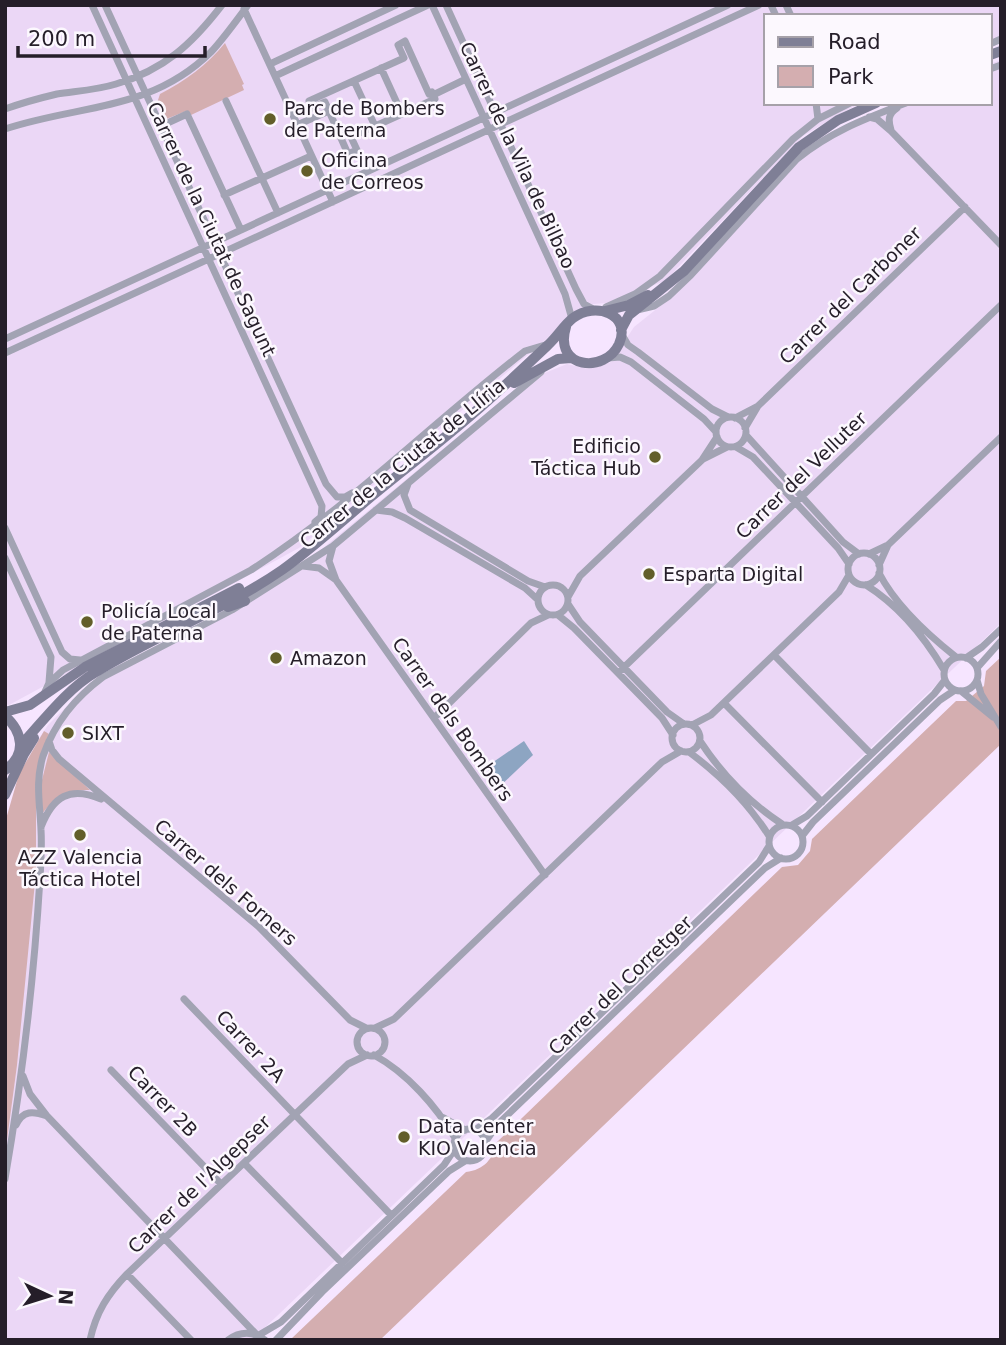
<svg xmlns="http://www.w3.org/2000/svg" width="1006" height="1345" font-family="'DejaVu Sans',sans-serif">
	<rect width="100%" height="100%" fill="#f6e5ff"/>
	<!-- built -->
	<path fill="#ebd7f6" d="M5 5H1001V41L990 46V16H766V103H861L843 112 803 136 665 281 606 303 594 304 567 317 563 325 299 548 9 705 5 704Z
		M1001 60V623L252 1340H5V1100L38 740 48 725 90 683 256 593 317 553 525 381 567 364 588 369 611 362 634 327 664 303 796 156 818 139 843 126 897 103H990V64Z"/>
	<!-- green -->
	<path fill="#d4aeb0" d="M225 43 244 84 242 85 244 90 191 115 186 111 164 120 157 103 160 94C185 81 207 65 225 43Z
		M1001 657V744L380 1340H290L466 1172C484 1170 493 1159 497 1142L782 867 798 865 810 851 812 839 956 701H966L984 686 986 671Z
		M44 731 49 734 36 777V872L17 1065 5 1155 6 819 19 774Z
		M49 752 90 790C68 790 56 796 42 814V780Z"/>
	<!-- water -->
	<path fill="#8da5c2" d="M524 741 533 755 499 787 486 767Z"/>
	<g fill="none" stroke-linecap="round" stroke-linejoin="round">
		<!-- street -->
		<path stroke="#a2a3b3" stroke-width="7" d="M92 5 322 506 321 517 315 522
			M105 5 326 484 337 497H345L352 493
			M432 5 565 294 572 319
			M446 5 576 289 584 304 595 310
			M771 5 776 16
			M786 5 791 16
			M244 9 333 202
			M405 41 429 94 432 92 435 99 351 137 357 150 348 154 325 102 312 108 309 101 404 58 398 45Z
			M990 44 1001 39
			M270 64 396 5
			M381 68 402 114
			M990 69 1001 65
			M275 76 428 5
			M354 81 375 126
			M433 95 466 79
			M226 101 278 213
			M816 103 818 119
			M5 109C22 103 40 98 57 94 77 91 97 90 116 84 164 70 192 44 222 5
			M869 117 877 119 891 131 1001 245
			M297 125 329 111
			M161 126 187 114 241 230
			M5 129C80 104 150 112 211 52 224 38 236 21 248 5
			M891 130C888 120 888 114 897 108
			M224 195 311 156
			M606 307 635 294 660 276 793 139 818 119 850 103
			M637 310 654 306 669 296 691 275 797 159C832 131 865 119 906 103
			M621 333 628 345 638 352 712 409 728 417
			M5 339 728 5
			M5 353 759 5
			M608 358 620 357 631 362 704 419 716 432
			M716 432a15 15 0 1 1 30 0a15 15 0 1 1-30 0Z
			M735 418 758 406 965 207
			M745 428 758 406
			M746 435 843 542 859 554
			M736 447 753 457 838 548 849 564
			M703 459 727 447
			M408 484 404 495 410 510 528 581 545 587
			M376 510 392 512 405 518 525 588 537 599
			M5 528 62 652 70 659 80 660
			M333 546 329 561 336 580 545 875
			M848 569a16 16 0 1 1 32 0a16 16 0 1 1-32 0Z
			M869 554 888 545 1001 437
			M5 558 51 657 49 682
			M879 565 888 545
			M303 566 319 568 336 580
			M879 573C896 606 927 634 956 657
			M538 600a15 15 0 1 1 30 0a15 15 0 1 1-30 0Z
			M866 585C898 605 925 638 944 670
			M568 597 580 576 702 460 717 437
			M568 604 580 622 667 712 684 724
			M558 615 574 628 662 718 673 735
			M774 655 871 754
			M944 674a17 17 0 1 1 34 0a17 17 0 1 1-34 0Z
			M966 658 982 647 1001 629
			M977 668 1001 641
			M618 673 1001 305
			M977 680 981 694 1001 727
			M961 691 993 717
			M44 694 49 683 63 670 251 570C349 507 432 423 525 351L545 345
			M724 703 822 802
			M434 718 531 623 548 615
			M672 738a14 14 0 1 1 28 0a14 14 0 1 1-28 0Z
			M692 725 711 715 839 592 849 575
			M49 741 52 750 59 759 259 927 350 1020 366 1028
			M700 741C721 773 750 803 782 824
			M689 752C720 775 749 804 769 836
			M769 842a17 17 0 1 1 34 0a17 17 0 1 1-34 0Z
			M792 825 807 816 934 694 945 680
			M41 827C53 796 70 786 101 799
			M802 836 813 822 940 700 955 690
			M184 999 391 1215
			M375 1028 394 1019 662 762 681 751
			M357 1042a14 14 0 1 1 28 0a14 14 0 1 1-28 0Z
			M374 1055C407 1073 436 1106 455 1138
			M111 1070 221 1184
			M23 1076 30 1094 47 1116 256 1334
			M444 1118 465 1130
			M16 1125C23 1110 33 1111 47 1116
			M454 1145a16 16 0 1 1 32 0a16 16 0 1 1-32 0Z
			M475 1130 491 1119 759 862 769 846
			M486 1141 497 1125 765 868 781 858
			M244 1163 342 1263
			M5 1179C22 1080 34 978 40 878 41 862 42 846 41 830 40 804 35 782 43 756 55 722 75 698 103 677L232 610 333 546 541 372
			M127 1274 191 1340
			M259 1335 281 1322 444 1165 454 1150
			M90 1340C96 1312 108 1294 127 1274L348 1064 367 1055
			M228 1340C240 1331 253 1331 265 1340
			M276 1340 322 1292 449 1171 465 1161"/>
		<!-- secondary -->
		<path stroke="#7f7f96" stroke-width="10" d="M990 55 1001 51
			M605 311 629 305 648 295
			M621 330 629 315 684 271 799 147 838 120 876 103
			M514 383 558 359 571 358
			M228 607 245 601
			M5 712 30 705 85 667 239 588
			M5 716C23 732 27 755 5 770
			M21 745C44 720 67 689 96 672 156 635 224 610 282 570 313 548 342 521 372 496 412 463 455 431 494 395 512 379 530 362 548 345 557 337 564 325 573 318 595 301 632 314 619 344 605 374 553 369 566 327
			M5 795 24 754 34 738"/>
	</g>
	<!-- markers -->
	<g fill="#625e2a" stroke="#fcf8fe" stroke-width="2.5">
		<circle cx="270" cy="119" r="7"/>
		<circle cx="307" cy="171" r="7"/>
		<circle cx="655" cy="457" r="7"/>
		<circle cx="649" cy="574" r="7"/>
		<circle cx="87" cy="622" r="7"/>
		<circle cx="276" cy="658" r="7"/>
		<circle cx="68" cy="733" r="7"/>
		<circle cx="80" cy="835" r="7"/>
		<circle cx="404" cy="1137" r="7"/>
	</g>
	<g text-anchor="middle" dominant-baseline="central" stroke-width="5" stroke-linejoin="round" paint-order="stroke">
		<!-- poi labels -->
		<g font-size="19" fill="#251e29" stroke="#fcf8fe" text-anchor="start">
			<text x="284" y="108">Parc de Bombers<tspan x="284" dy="22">de Paterna</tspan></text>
			<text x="321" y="160">Oficina<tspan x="321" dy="22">de Correos</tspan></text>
			<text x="641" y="446" text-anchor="end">Edificio<tspan x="641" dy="22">Táctica Hub</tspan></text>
			<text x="663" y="574">Esparta Digital</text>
			<text x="101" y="611">Policía Local<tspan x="101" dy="22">de Paterna</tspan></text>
			<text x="290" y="658">Amazon</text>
			<text x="82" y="733">SIXT</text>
			<text x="80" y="857" text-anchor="middle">AZZ Valencia<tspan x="80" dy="22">Táctica Hotel</tspan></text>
			<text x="418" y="1126">Data Center<tspan x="418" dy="22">KIO Valencia</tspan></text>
		</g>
		<!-- street labels -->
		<g font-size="19" fill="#251e29" stroke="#fcf8fe">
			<text transform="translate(518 155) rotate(65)">Carrer de la Vila de Bilbao</text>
			<text transform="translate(212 229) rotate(65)">Carrer de la Ciutat de Sagunt</text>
			<text transform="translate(850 295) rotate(-44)">Carrer del Carboner</text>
			<text transform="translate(402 463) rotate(-39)">Carrer de la Ciutat de Llíria</text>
			<text transform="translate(801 475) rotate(-44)">Carrer del Velluter</text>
			<text transform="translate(453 719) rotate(55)">Carrer dels Bombers</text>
			<text transform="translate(226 882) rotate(41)">Carrer dels Forners</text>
			<text transform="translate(620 985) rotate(-44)">Carrer del Corretger</text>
			<text transform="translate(251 1046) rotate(47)">Carrer 2A</text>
			<text transform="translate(163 1101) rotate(46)">Carrer 2B</text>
			<text transform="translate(199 1184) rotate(-44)">Carrer de l'Algepser</text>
		</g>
	</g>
	<!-- border -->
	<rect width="1006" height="1345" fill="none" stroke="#251e29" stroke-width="14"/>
	<!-- legend -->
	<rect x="764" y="14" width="228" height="91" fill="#fcf8fe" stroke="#a6a1a9" stroke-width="2"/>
	<rect x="778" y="37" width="35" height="10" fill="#7f7f96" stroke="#a6a1a9" stroke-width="2"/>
	<text x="828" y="49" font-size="21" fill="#251e29">Road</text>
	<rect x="778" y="66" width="35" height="21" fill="#d4aeb0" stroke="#a6a1a9" stroke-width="2"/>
	<text x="828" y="84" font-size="21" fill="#251e29">Park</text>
	<!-- north arrow -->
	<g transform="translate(49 1296) rotate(94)" stroke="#fcf8fe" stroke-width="5" paint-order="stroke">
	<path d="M0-5L12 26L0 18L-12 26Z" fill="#251e29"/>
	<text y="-10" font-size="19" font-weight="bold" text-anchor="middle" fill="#251e29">N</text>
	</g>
	<!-- scale -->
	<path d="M18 46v10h187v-10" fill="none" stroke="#251e29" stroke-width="3.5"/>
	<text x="28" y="46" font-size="21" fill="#251e29" stroke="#fcf8fe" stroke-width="5" paint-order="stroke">200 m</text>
</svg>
